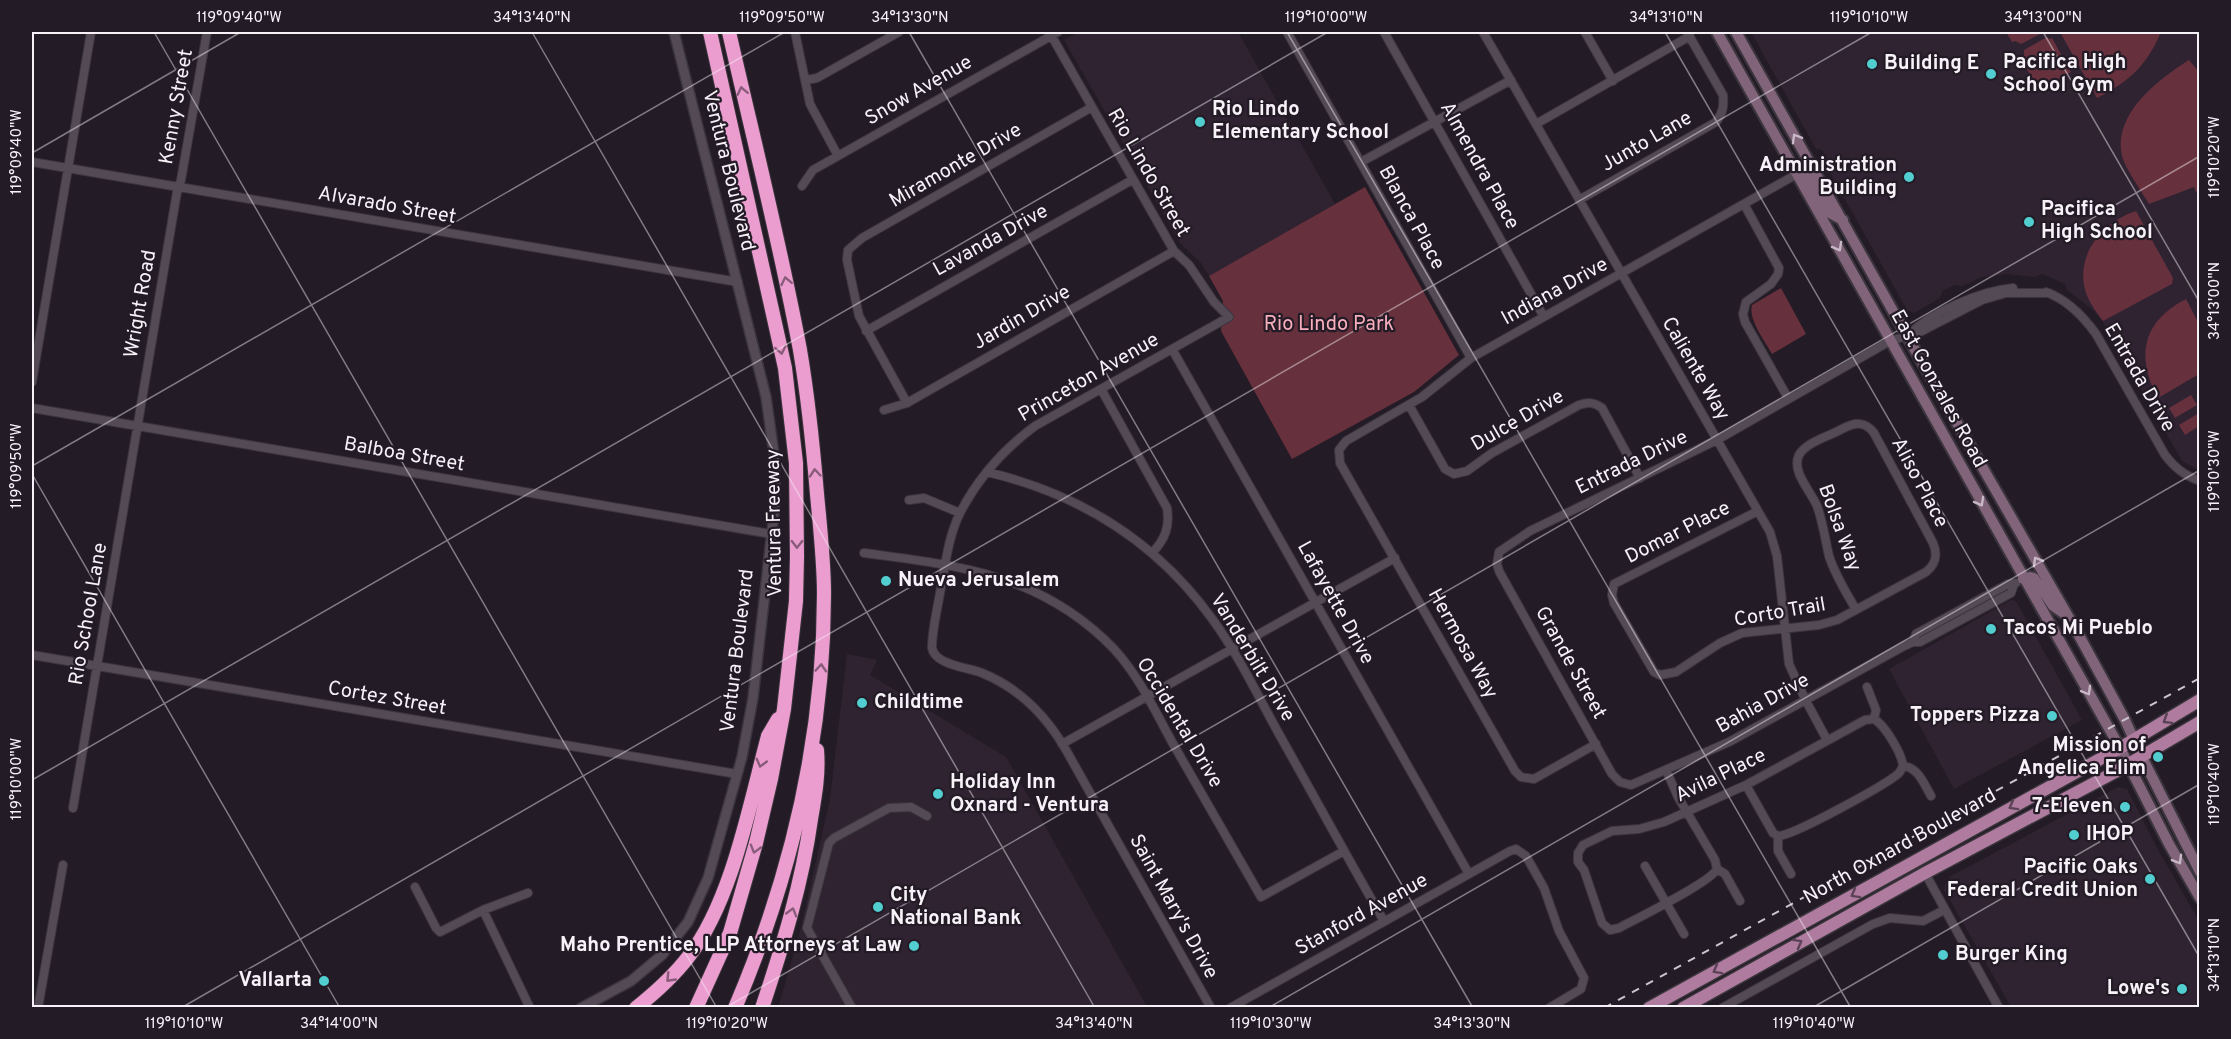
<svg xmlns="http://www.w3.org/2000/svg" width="2231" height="1039" font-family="Overpass,sans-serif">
	<rect width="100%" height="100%" fill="#231b25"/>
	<!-- built -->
	<path fill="#2f2332" d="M1079 32H1238L1335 204 1209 276 1201 263 1180 243 1064 40Z
		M1751 32H2199V470L2182 461 2103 322 2093 310 2067 290 2065 284 2042 274 2035 277 2007 274 1982 277 1962 286 1955 285 1943 290 1940 298 1914 313 1907 310 1829 171 1831 165 1822 150 1816 149Z
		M2011 600 2016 601 2082 720 1954 789 1889 669Z
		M847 654 877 660 870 675 1006 757 1147 1007 778 1008 800 932 830 799Z
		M2118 787 2127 789 2155 844 2199 921V1007H2011L1944 890 1946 881 1951 876Z"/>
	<!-- green -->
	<path fill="#66303d" d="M2006 32H2044L2021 44 2015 41 2012 42Z
		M2060 32H2161C2147 65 2129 82 2097 98Z
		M2047 37 2049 39 2052 38 2071 72 2039 90 2021 59 2024 57V50Z
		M2189 60 2199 72V191L2196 192 2194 187 2149 204C2142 192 2125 168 2122 156 2112 114 2160 78 2189 60Z
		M1365 187 1459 355 1414 392 1292 459 1221 331 1223 301 1209 276Z
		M2136 211 2173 278 2172 284 2103 321C2097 313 2090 304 2086 293 2074 256 2102 222 2136 211Z
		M1781 288 1806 334 1772 354C1765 341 1748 320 1752 305Z
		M2186 299 2199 324V374L2158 398C2135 356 2143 321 2186 299Z
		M2191 395 2197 405 2175 418 2169 408Z
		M2199 413V426L2185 435 2179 425Z"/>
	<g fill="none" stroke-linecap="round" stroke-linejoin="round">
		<defs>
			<path id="minor" d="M795 32 810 104 838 156
				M1287 32 1471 358
				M1384 32 1544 317
				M1483 32 1770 532 1777 556 1789 664 1805 699 1827 740
				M1585 32 1613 81
				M1051 35 1174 251 1189 265 1214 302 1229 317 1035 426C1004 449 978 478 960 513 948 537 945 567 940 593 937 611 932 630 932 648 935 665 967 667 982 673 1019 688 1047 717 1066 750L1211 1008
				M806 80 817 78 899 32
				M1536 124 1690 36
				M32 162 738 282
				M1361 162 1511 80
				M802 186 813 170 1058 32
				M1579 200 1716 122C1723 113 1724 106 1723 95L1687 32
				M1744 204 1779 268 1778 274 1771 284 1746 302 1743 314 1745 322 1788 398
				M2046 292C2068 300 2083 316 2096 334L2165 455C2175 468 2184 475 2200 481
				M866 331 1132 180
				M1908 335C1932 312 1980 291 2013 288
				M1172 349 1469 874
				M32 382 91 32
				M1101 389 1167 508C1170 527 1165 539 1153 552
				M907 403 859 316 847 260 848 250 862 238 1092 107
				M1409 405 1445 469 1454 474 1467 471 1492 453 1579 405C1588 402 1594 402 1602 408L1640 478
				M32 408 771 534
				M884 410 907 403 1174 251
				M987 472C1080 494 1157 542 1213 620 1239 656 1258 696 1279 734 1314 796 1348 859 1384 921
				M909 500 924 498 960 513
				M1758 511 1614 584 1612 595 1614 603 1654 672 1660 675 1676 672 1720 643 1742 633 1819 625 1837 620 1926 572C1936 564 1938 555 1933 543L1874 433C1865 421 1855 422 1842 429 1830 436 1806 442 1799 455 1791 472 1811 491 1817 506 1823 522 1825 539 1829 556 1835 575 1846 592 1856 610
				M864 553C915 560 967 565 1016 584 1052 598 1087 621 1114 649 1139 676 1155 711 1172 742 1202 794 1231 845 1261 897L1344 851
				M2014 584 2011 593 1920 642H1913L1904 646 1729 742 1631 785 1620 782 1612 774 1499 571 1497 564 1499 552 1530 531 1717 440 1890 341 1920 332 1982 300 2006 293H2049
				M1913 642 1916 634 2008 584 2016 583
				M32 655 737 774
				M1867 687 1876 710 1874 719C1885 725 1902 754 1903 766
				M1062 744 1395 558
				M1596 744 1534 779 1521 777 1515 771 1340 463 1339 450 1346 441 1422 397 1471 358 1797 174
				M1903 766C1918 767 1924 784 1931 796
				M1666 770 1678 797 1715 860 1717 869 1725 874 1740 901
				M1746 785 1773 833 1778 836
				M73 808 177 192 181 180 207 32
				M1778 836C1793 836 1885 785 1898 774 1901 771 1901 770 1903 766
				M1778 836V851L1791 874
				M1645 866 1684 934
				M1717 869C1711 882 1636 919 1619 928L1610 930 1602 923 1584 870 1578 862V853L1583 845 1612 831 1639 829 1664 822 1746 785 1865 720 1874 719
				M1925 873 1999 1008
				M415 887 436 928 440 932 483 910 528 893
				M483 910 530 1008
				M38 1008 63 865
				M852 1008 807 928 829 843 834 838 889 808 911 807 927 816
				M1230 1008 1510 851 1516 849 1526 856 1544 888 1559 931 1584 978 1581 989 1549 1008
				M1722 1008 1873 924 1890 918 1923 921 1944 910"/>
			<path id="tertiary" d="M581 1008 631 981 662 955 688 922 708 878 742 757 753 698 774 513 775 484 774 454 766 397 674 32"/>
			<path id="secondary" d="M1717 32 2120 748 2169 844 2200 898
				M1736 32 1907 336 2076 630 2125 720 2142 757 2200 872
				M1802 176 1807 178 1828 212 1843 220
				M2023 579 2030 577 2034 578 2053 606 2066 615"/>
			<path id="primary" d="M1649 1008 2120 748 2200 700
				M1683 1008 1925 873 2115 772 2200 722"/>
			<path id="motorway" d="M729 32C753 137 780 243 800 350 808 397 813 446 817 494 820 527 824 561 824 594 824 736 791 877 735 1008
				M636 1008C656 992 674 976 689 956 732 901 750 803 768 736L778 719
				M696 1008 730 933 756 843 771 779 784 709 796 601 797 556 796 463 785 368 710 32
				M762 1008C783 945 802 884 811 819 815 796 819 774 817 750"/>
		</defs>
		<!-- minor casing -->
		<use href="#minor" stroke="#3b353d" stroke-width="10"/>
		<!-- tertiary casing -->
		<use href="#tertiary" stroke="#3b353d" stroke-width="12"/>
		<!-- secondary casing -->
		<use href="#secondary" stroke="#3b353d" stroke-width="14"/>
		<!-- primary casing -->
		<use href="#primary" stroke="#3b353d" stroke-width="15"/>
		<!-- motorway casing -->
		<use href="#motorway" stroke="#3b353d" stroke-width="16"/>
		<!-- minor -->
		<use href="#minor" stroke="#534a56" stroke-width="8"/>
		<!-- tertiary -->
		<use href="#tertiary" stroke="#534a56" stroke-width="9"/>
		<!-- secondary -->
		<use href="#secondary" stroke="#81637a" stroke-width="10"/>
		<!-- primary -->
		<use href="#primary" stroke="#af7c9f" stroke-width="12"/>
		<!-- motorway -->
		<use href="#motorway" stroke="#ec9dcf" stroke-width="14"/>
		<!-- rail -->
		<path stroke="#ccc5cd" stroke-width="2" stroke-dasharray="8 8" stroke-linecap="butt" d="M1604 1008 2200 678"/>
	</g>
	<!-- one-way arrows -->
	<defs><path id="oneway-chevron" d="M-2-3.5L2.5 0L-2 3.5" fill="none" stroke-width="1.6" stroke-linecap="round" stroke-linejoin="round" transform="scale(1.5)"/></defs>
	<g stroke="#885c7a">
		<use href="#oneway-chevron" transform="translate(742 91) rotate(-102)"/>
		<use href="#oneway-chevron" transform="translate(786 281) rotate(-102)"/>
		<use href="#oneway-chevron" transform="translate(781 350) rotate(79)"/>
		<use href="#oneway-chevron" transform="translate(815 473) rotate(-95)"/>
		<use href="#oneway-chevron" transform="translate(797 544) rotate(91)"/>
		<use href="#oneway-chevron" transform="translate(821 668) rotate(-86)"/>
		<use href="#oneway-chevron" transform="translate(761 763) rotate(105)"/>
		<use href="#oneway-chevron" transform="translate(755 849) rotate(106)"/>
		<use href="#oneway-chevron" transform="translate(792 912) rotate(-74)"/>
		<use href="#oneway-chevron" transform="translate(670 978) rotate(134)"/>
	</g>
	<g stroke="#c8b8c6">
		<use href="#oneway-chevron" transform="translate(1796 138) rotate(-120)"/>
		<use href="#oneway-chevron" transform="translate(1838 247) rotate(61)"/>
		<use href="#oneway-chevron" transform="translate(1980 502) rotate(61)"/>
		<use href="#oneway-chevron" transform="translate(2037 561) rotate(-120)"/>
		<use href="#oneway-chevron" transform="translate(2087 691) rotate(60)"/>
		<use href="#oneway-chevron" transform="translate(2178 860) rotate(60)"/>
	</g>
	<g stroke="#5b4256">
		<use href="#oneway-chevron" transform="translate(2167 720) rotate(148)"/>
		<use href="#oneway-chevron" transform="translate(2013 806) rotate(151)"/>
		<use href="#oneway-chevron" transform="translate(1855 894) rotate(151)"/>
		<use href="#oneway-chevron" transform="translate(1798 943) rotate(-29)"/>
		<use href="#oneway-chevron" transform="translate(1717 970) rotate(151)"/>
	</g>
	<!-- ticks -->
	<path fill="none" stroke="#f7f1f8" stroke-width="1.5" stroke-opacity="0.45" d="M154 32 717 1008M532 32 1095 1008M909 32 1473 1008M1287 32 1851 1008M1665 32 2200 958M2043 32 2200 303M32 153 241 32M32 466 785 32M32 474 340 1008M32 780 1328 32M181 1008 1872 32M725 1008 2200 156M1268 1008 2200 470M1812 1008 2200 784"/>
	<!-- markers -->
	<g fill="#52cdd0" stroke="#231b25" stroke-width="2">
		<circle cx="1872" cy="64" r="6"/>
		<circle cx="1991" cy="74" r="6"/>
		<circle cx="1200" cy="122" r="6"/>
		<circle cx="1909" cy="177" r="6"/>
		<circle cx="2029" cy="222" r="6"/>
		<circle cx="886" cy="581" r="6"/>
		<circle cx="1991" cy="629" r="6"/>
		<circle cx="862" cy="703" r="6"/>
		<circle cx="2052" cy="716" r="6"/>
		<circle cx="2158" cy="757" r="6"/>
		<circle cx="938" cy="794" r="6"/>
		<circle cx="2125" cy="807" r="6"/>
		<circle cx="2074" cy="835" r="6"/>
		<circle cx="2150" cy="879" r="6"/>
		<circle cx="878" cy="907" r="6"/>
		<circle cx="914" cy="946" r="6"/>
		<circle cx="1943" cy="955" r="6"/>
		<circle cx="324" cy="981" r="6"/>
		<circle cx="2182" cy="989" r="6"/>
	</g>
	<g text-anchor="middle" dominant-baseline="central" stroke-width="4.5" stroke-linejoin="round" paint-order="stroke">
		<!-- poi labels -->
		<g font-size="20" font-weight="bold" fill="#f7f1f8" stroke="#231b25" text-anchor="start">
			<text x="2003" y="63">Pacifica High<tspan x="2003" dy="23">School Gym</tspan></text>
			<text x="1884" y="64">Building E</text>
			<text x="1212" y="110">Rio Lindo<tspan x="1212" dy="23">Elementary School</tspan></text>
			<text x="1897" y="166" text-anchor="end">Administration<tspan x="1897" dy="23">Building</tspan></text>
			<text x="2041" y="210">Pacifica<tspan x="2041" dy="23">High School</tspan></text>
			<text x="898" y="581">Nueva Jerusalem</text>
			<text x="2003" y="629">Tacos Mi Pueblo</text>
			<text x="874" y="703">Childtime</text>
			<text x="2040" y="716" text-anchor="end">Toppers Pizza</text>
			<text x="2146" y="746" text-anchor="end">Mission of<tspan x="2146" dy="23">Angelica Elim</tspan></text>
			<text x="950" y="783">Holiday Inn<tspan x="950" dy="23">Oxnard - Ventura</tspan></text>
			<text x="2113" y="807" text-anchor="end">7-Eleven</text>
			<text x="2086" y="835">IHOP</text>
			<text x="2138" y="868" text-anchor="end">Pacific Oaks<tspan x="2138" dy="23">Federal Credit Union</tspan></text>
			<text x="890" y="896">City<tspan x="890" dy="23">National Bank</tspan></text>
			<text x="902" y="946" text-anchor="end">Maho Prentice, LLP Attorneys at Law</text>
			<text x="1955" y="955">Burger King</text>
			<text x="312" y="981" text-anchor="end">Vallarta</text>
			<text x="2170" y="989" text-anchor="end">Lowe's</text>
		</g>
		<!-- street labels -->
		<g font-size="20" fill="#f7f1f8" stroke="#231b25">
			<text transform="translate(919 91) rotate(-30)">Snow Avenue</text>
			<text transform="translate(177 107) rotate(-80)">Kenny Street</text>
			<text transform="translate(1647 142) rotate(-30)">Junto Lane</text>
			<text transform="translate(956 166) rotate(-30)">Miramonte Drive</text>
			<text transform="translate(1479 166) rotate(61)">Almendra Place</text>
			<text transform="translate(728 171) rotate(76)">Ventura Boulevard</text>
			<text transform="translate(1148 173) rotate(60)">Rio Lindo Street</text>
			<text transform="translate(387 206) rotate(10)">Alvarado Street</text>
			<text transform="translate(1411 218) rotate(61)">Blanca Place</text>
			<text transform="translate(991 241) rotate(-29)">Lavanda Drive</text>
			<text transform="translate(1555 292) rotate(-29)">Indiana Drive</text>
			<text transform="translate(141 304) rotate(-80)">Wright Road</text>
			<text transform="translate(1022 318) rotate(-30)">Jardin Drive</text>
			<text transform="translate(1695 369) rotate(60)">Caliente Way</text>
			<text transform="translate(1089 378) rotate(-30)">Princeton Avenue</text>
			<text transform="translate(2139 378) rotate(60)">Entrada Drive</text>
			<text transform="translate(1938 389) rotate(61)">East Gonzales Road</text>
			<text transform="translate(1518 421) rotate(-30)">Dulce Drive</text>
			<text transform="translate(404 455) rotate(10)">Balboa Street</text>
			<text transform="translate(1632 463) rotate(-26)">Entrada Drive</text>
			<text transform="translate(1919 483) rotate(62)">Aliso Place</text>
			<text transform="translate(775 523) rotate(-91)">Ventura Freeway</text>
			<text transform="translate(1839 528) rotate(70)">Bolsa Way</text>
			<text transform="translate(1678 533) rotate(-27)">Domar Place</text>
			<text transform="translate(1335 603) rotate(61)">Lafayette Drive</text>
			<text transform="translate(1780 613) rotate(-10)">Corto Trail</text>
			<text transform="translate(89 614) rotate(-80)">Rio School Lane</text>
			<text transform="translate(1462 644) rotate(61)">Hermosa Way</text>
			<text transform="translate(738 651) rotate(-83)">Ventura Boulevard</text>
			<text transform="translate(1252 658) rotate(59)">Vanderbilt Drive</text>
			<text transform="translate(1570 663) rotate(61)">Grande Street</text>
			<text transform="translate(387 699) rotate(10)">Cortez Street</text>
			<text transform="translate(1763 704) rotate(-29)">Bahia Drive</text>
			<text transform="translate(1179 723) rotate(59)">Occidental Drive</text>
			<text transform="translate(1721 776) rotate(-26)">Avila Place</text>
			<text transform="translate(1900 847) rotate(-29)">North Oxnard Boulevard</text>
			<text transform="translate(1173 907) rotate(61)">Saint Mary's Drive</text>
			<text transform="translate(1362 915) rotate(-29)">Stanford Avenue</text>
		</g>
		<!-- park labels -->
		<g font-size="20" fill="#f9aebd" stroke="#231b25">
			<text x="1329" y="325">Rio Lindo Park</text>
		</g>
	</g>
	<!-- border -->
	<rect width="2231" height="1039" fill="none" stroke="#231b25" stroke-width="66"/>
	<rect x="33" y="33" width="2165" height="973" fill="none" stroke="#f7f1f8" stroke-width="2"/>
	<g font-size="15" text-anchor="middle" fill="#f7f1f8">
		<text x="239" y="22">119°09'40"W</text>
		<text x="532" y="22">34°13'40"N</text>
		<text x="782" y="22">119°09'50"W</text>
		<text x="910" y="22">34°13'30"N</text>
		<text x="1326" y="22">119°10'00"W</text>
		<text x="1666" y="22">34°13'10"N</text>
		<text x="1869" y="22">119°10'10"W</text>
		<text x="2043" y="22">34°13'00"N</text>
		<text transform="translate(16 152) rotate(-90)" y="5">119°09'40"W</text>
		<text transform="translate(2214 157) rotate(-90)" y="5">119°10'20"W</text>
		<text transform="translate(2214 301) rotate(-90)" y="5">34°13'00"N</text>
		<text transform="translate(16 466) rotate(-90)" y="5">119°09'50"W</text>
		<text transform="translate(2214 471) rotate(-90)" y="5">119°10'30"W</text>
		<text transform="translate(16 779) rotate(-90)" y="5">119°10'00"W</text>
		<text transform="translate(2214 784) rotate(-90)" y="5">119°10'40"W</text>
		<text transform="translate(2214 955) rotate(-90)" y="5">34°13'10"N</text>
		<text x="184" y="1028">119°10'10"W</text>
		<text x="339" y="1028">34°14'00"N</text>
		<text x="727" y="1028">119°10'20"W</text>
		<text x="1094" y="1028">34°13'40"N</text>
		<text x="1271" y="1028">119°10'30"W</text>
		<text x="1472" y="1028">34°13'30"N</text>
		<text x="1814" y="1028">119°10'40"W</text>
	</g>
</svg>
